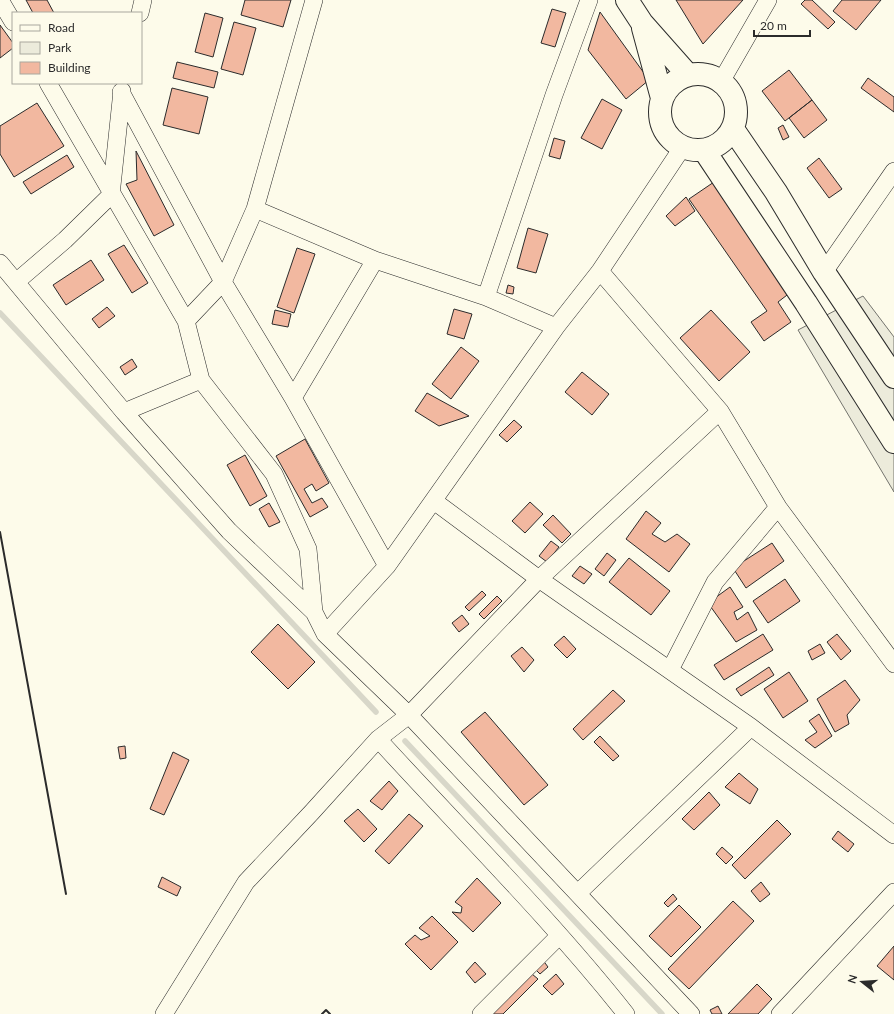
<svg xmlns="http://www.w3.org/2000/svg" width="894" height="1014" font-family="Lato,sans-serif">
	<rect width="100%" height="100%" fill="#fdfbea"/>
	<!-- green -->
	<path fill="#ecebdb" stroke="#74746e" d="M863 296 894 337V492L798 330Z"/>
	<g fill="none" stroke-linecap="round" stroke-linejoin="round">
		<!-- stream -->
		<path stroke="#d8d7c9" stroke-width="5.5" d="M0 313 376 712
			M405 741 662 1014"/>
	</g>
	<!-- building -->
	<path fill="#f2b8a0" stroke="#2b2b2b" d="M26 0H47L54 13H33Z
		M245 0H291L283 27 241 15Z
		M676 0H743L703 44Z
		M805 0H812L835 22 828 29 801 4Z
		M842 0H881L856 30 833 11Z
		M552 9 566 13 555 47 541 43Z
		M600 12 649 80 626 99 588 50Z
		M205 13 223 18 213 57 195 52Z
		M234 22 256 28 243 75 221 69Z
		M0 25 13 43V48L0 58Z
		M177 62 218 72 214 88 173 78Z
		M789 70 812 100 785 121 762 91Z
		M868 78 894 97V112L861 88Z
		M172 88 208 97 199 134 163 125Z
		M602 99 622 110 602 149 581 138Z
		M812 100 827 120 804 138 789 118Z
		M37 103 64 146 14 177 0 154V126Z
		M783 125 789 137 783 140 778 128Z
		M554 138 565 141 560 159 549 156Z
		M136 151 174 225 154 236 126 184 137 180Z
		M67 155 74 167 31 194 23 182Z
		M819 158 842 189 829 198 807 168Z
		M714 182 791 292 778 302 791 322 764 341 751 322 767 311 689 199Z
		M686 197 695 211 675 226 666 216Z
		M528 228 548 234 536 273 517 268Z
		M124 245 148 283 132 293 108 254Z
		M297 248 315 254 294 313 277 307Z
		M91 260 104 280 66 305 53 285Z
		M508 285 514 287 513 294 506 293Z
		M107 307 115 316 99 328 92 319Z
		M454 309 472 314 464 339 447 334Z
		M275 310 291 314 288 327 272 324Z
		M711 310 750 352 719 381 680 338Z
		M461 347 479 361 451 399 432 384Z
		M132 359 137 367 125 375 120 367Z
		M582 372 609 394 592 415 565 392Z
		M427 393 469 416 439 426 415 411Z
		M514 420 522 427 507 442 499 435Z
		M305 439 329 483 316 491 312 484 304 489 312 503 322 498 328 507 310 517 276 456Z
		M245 455 267 496 250 506 227 465Z
		M530 502 543 514 525 533 512 521Z
		M269 503 280 522 269 527 259 509Z
		M646 511 661 523 652 534 665 542 677 534 690 544 669 572 626 539Z
		M553 515 571 534 562 543 543 525Z
		M551 541 559 547 547 562 539 556Z
		M772 543 784 561 746 588 733 568Z
		M607 553 616 560 604 576 595 569Z
		M629 558 670 591 651 615 609 582Z
		M580 566 592 574 584 584 572 576Z
		M785 579 800 601 768 623 753 601Z
		M730 587 743 607 734 612 737 620 748 612 757 630 736 642 708 603Z
		M482 591 486 595 469 611 465 607Z
		M497 596 502 601 484 619 479 614Z
		M462 615 469 624 459 632 452 623Z
		M278 624 315 662 288 689 251 652Z
		M763 634 773 650 724 680 714 665Z
		M837 634 851 651 841 660 827 642Z
		M564 636 576 649 567 658 554 645Z
		M820 644 825 653 812 660 808 651Z
		M522 647 534 660 524 672 511 656Z
		M769 667 774 675 741 696 736 689Z
		M789 672 808 701 783 718 764 689Z
		M845 680 860 700 847 715 849 724 835 732 817 699Z
		M613 690 625 701 583 740 573 729Z
		M485 712 548 785 524 805 461 732Z
		M819 714 832 736 815 748 805 740 817 732 809 721Z
		M600 736 619 756 613 761 594 742Z
		M125 746 126 758 120 759 118 747Z
		M173 752 189 760 164 815 150 809Z
		M739 773 758 789 750 804 725 787Z
		M389 781 398 791 382 810 370 801Z
		M709 792 720 805 694 830 682 819Z
		M358 809 377 829 364 842 344 821Z
		M409 814 423 826 389 864 375 851Z
		M777 820 791 834 745 879 732 865Z
		M838 831 854 844 848 852 832 839Z
		M722 847 733 857 726 864 716 854Z
		M162 877 181 887 177 896 158 887Z
		M477 878 501 903 473 932 452 912 461 913 462 907 455 902Z
		M761 882 770 894 760 902 751 891Z
		M673 894 677 899 668 907 664 903Z
		M733 901 754 921 689 989 668 969Z
		M679 905 701 927 671 957 649 936Z
		M432 916 458 942 431 970 405 944 415 935 421 940 430 936 419 928Z
		M894 946V980L877 966Z
		M542 959 548 967 540 974 533 967Z
		M475 962 486 974 475 983 466 972Z
		M532 974 538 979 503 1014H492Z
		M556 974 564 984 552 995 543 986Z
		M757 984 772 999 758 1014H728Z
		M718 1006 722 1014H712L710 1010Z"/>
	<g fill="none" stroke-linecap="round" stroke-linejoin="round">
		<defs>
			<path id="street" d="M0 0 13 22
				M140 13 143 0
				M722 80 768 0
				M48 83 186 321 201 380 274 474 308 549 314 612
				M121 92 223 282 293 398 387 566
				M255 209 375 260 486 297 556 327
				M0 263 124 412 229 531 314 612 325 634 409 715 691 1014
				M600 271 720 411 778 507 894 664
				M824 272 894 171
				M16 282 65 240 111 195 122 91
				M486 297 554 95 589 0
				M186 321 223 282 255 209 314 0
				M293 398 375 260
				M124 412 201 380
				M434 501 539 579 751 727 894 835
				M325 634 387 566 556 327 600 271 682 148
				M670 670 715 582 778 507
				M378 739C461 830 549 917 626 1014
				M578 893 751 727
				M164 1014 246 882 312 812 378 739 409 715 539 579 720 411
				M481 1014 559 936
				M780 1014 894 892"/>
			<path id="primary" d="M627 0 642 23 688 75
				M643 28 662 98
				M660 112a38 38 0 1 1 76 0a38 38 0 1 1-76 0Z
				M733 129 776 192 824 272 894 377
				M704 150 806 303 894 442"/>
		</defs>
		<!-- street casing -->
		<use href="#street" stroke="#2b2b2b" stroke-width="18"/>
		<!-- primary casing -->
		<use href="#primary" stroke="#2b2b2b" stroke-width="24"/>
		<!-- street -->
		<use href="#street" stroke="#fdfbea" stroke-width="17"/>
		<!-- primary -->
		<use href="#primary" stroke="#fdfbea" stroke-width="22"/>
		<!-- wall -->
		<path stroke="#2b2b2b" stroke-width="2" d="M0 532 66 894
			M322 1014 326 1010 330 1014"/>
	</g>
	<!-- legend -->
	<rect x="12" y="12" width="130" height="72" fill="#fdfbea" stroke="#a9a89e"/>
	<rect x="20" y="25" width="20" height="6" fill="#fdfbea" stroke="#a9a89e"/>
	<text x="48" y="32" font-size="12" fill="#2b2b2b">Road</text>
	<rect x="20" y="42" width="20" height="12" fill="#ecebdb" stroke="#a9a89e"/>
	<text x="48" y="52" font-size="12" fill="#2b2b2b">Park</text>
	<rect x="20" y="62" width="20" height="12" fill="#f2b8a0" stroke="#a9a89e"/>
	<text x="48" y="72" font-size="12" fill="#2b2b2b">Building</text>
	<!-- north arrow -->
	<g transform="translate(862 982) rotate(287)" stroke="#fdfbea" stroke-width="3" paint-order="stroke">
	<path d="M0-3L7 15L0 10L-7 15Z" fill="#2b2b2b"/>
	<text y="-6" font-size="11" font-weight="bold" text-anchor="middle" fill="#2b2b2b">N</text>
	</g>
	<!-- scale -->
	<path d="M754 30v6h56v-6" fill="none" stroke="#2b2b2b" stroke-width="2"/>
	<text x="760" y="30" font-size="12" fill="#2b2b2b" stroke="#fdfbea" stroke-width="3" paint-order="stroke">20 m</text>
</svg>
